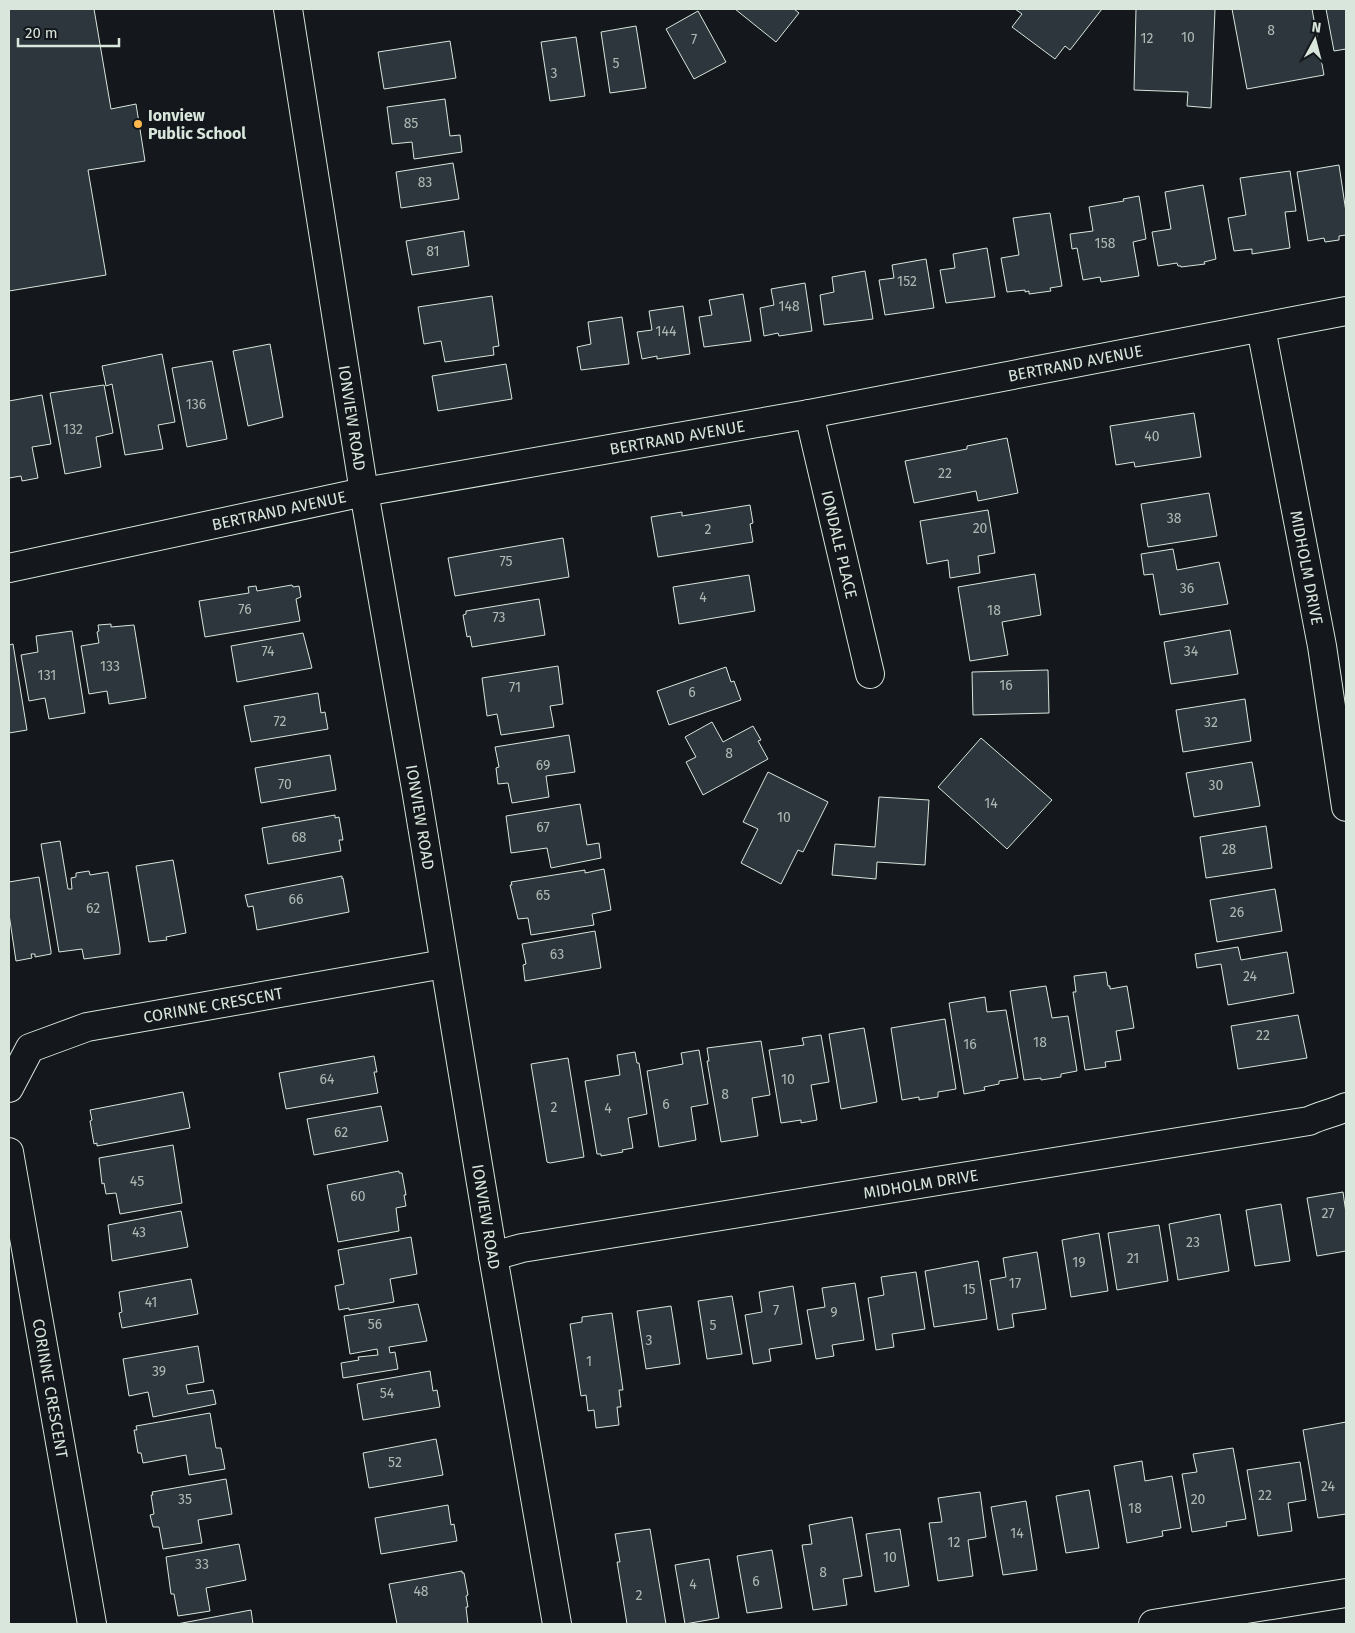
<svg xmlns="http://www.w3.org/2000/svg" width="1355" height="1633" font-family="'Fira Sans',sans-serif">
	<rect width="100%" height="100%" fill="#14181c"/>
	<!-- building -->
	<path fill="#2c363c" stroke="#d8e6dc" d="M9 9H94L111 109 136 104 145 161 88 170 106 275 9 291Z
		M735 9H794L799 13 776 42Z
		M1015 9H1102L1070 50 1065 46 1055 59 1012 27 1022 14Z
		M1136 9H1215L1211 108 1187 106 1188 92 1134 90Z
		M1232 9H1312L1324 75 1247 89Z
		M1326 9H1346V49L1334 51Z
		M698 11 726 62 694 79 666 29Z
		M636 26 646 88 610 93 601 32Z
		M576 37 585 96 550 101 541 42Z
		M450 41 456 78 384 89 378 52Z
		M445 99 450 136 460 135 462 152 414 159 412 142 392 144 387 107Z
		M453 163 459 199 401 208 396 172Z
		M1339 165 1346 212V235L1339 236V240L1325 242 1324 238 1308 241 1297 172Z
		M1290 171 1296 211 1285 212 1290 248 1252 254V249L1234 251 1228 218 1246 215 1240 178Z
		M1203 185 1216 259 1204 262 1205 264 1181 267V266H1178L1177 263 1158 266 1152 232 1171 229 1165 192Z
		M1139 196 1146 239 1133 242 1139 276 1101 282 1100 277 1083 280 1077 248 1072 249 1070 234 1093 231 1089 207 1124 201 1123 199Z
		M1050 213 1062 286 1050 288 1051 291 1029 294V291L1025 292V290L1007 292 1001 258 1019 255 1013 218Z
		M464 231 469 266 412 275 406 241Z
		M987 248 995 297 946 303 940 270 955 268 953 254Z
		M926 259 934 308 885 315 879 280 894 278 892 265Z
		M865 271 873 319 824 325 820 295 834 292 832 277Z
		M805 283 812 331 779 336 778 333 764 336 760 308 774 305 771 289Z
		M743 294 751 341 704 347 699 317 712 315 709 300Z
		M492 296 499 346 493 347 494 355 445 362 441 341 424 344 418 307Z
		M683 306 690 354 657 359V356L642 359 637 332 652 330 649 311Z
		M622 317 629 364 581 370 577 347 591 344 588 322Z
		M270 344 283 417 248 426 233 351Z
		M162 354 175 422 158 425 163 449 125 455 112 384 106 386 102 366Z
		M212 361 227 439 187 447 172 368Z
		M506 364 512 399 438 411 432 376Z
		M104 385 113 433 96 437 101 467 65 474 50 393Z
		M42 395 51 444 32 447 38 478 22 481 21 476 9 478V401Z
		M1194 413 1201 457 1135 467 1134 462 1116 465 1110 426Z
		M1007 438 1018 493 978 501 976 491 914 503 905 461 967 449V446Z
		M1209 493 1217 536 1148 547 1141 504Z
		M750 505 753 523 750 524 753 542 658 557 651 517 682 512V516Z
		M988 510 995 553 978 556 980 573 950 578 948 560 927 564 920 521Z
		M563 538 569 577 455 596 448 558Z
		M1173 549 1177 570 1219 562 1228 604 1160 615 1153 574 1144 575 1141 554Z
		M1035 574 1041 615 1002 622 1008 655 970 661 958 587Z
		M749 575 755 611 679 624 673 587Z
		M292 585 293 587 299 586 301 597 296 599 300 621 205 637 199 601 249 593 248 587 256 586 257 591Z
		M539 599 545 635 472 647 470 636 467 637 463 615 466 614V611Z
		M111 624V627L134 625 146 698 109 704 107 691 89 694 81 646 99 643 97 632 99 631 98 625Z
		M1230 630 1238 674 1171 684 1164 642Z
		M72 631 85 713 49 719 45 698 29 701 21 655 38 652 36 636Z
		M303 633 312 668 237 682 231 646Z
		M13 644 27 730 9 733V645Z
		M558 666 563 704 550 706 554 727 501 735 497 714 487 716 482 678Z
		M726 667 731 682 734 681 741 700 669 725 657 691Z
		M1048 670 1049 713 973 715 972 672Z
		M318 693 321 713 325 712 328 729 251 742 244 706Z
		M1245 699 1251 741 1183 752 1176 710Z
		M712 722 723 742 753 726 761 740 758 741 768 759 703 795 686 762 696 757 685 737Z
		M569 735 575 772 546 776 549 797 512 803 508 783 498 784 496 768 499 767 495 747Z
		M981 738 1052 800 1007 849 938 787Z
		M330 755 336 790 261 803 255 768Z
		M1252 762 1260 806 1194 817 1186 773Z
		M768 772 828 802 803 852 798 850 781 884 741 863 758 829 743 822Z
		M879 797 929 800 925 865 877 862 876 879 832 875 835 844 875 847Z
		M580 804 587 845 599 843 601 858 551 868 547 848 511 853 506 816Z
		M335 815V818L339 817 343 840H339L341 851 268 864 262 828Z
		M1266 826 1272 868 1206 878 1200 837Z
		M60 841 68 889H72L71 878 76 877V873L89 871 90 875 108 872 120 948V954L84 959 82 949 59 952 41 844Z
		M173 860 186 933 166 937 167 940 149 942 136 866Z
		M604 869 611 910 592 914 594 925 531 935 528 918 518 919 510 885H512L511 882 585 870V873Z
		M342 876V879L343 878 349 912 257 930 253 906 248 907 245 895Z
		M39 877 51 951V954L35 957V954H31L32 958 16 961 9 914V882Z
		M1275 889 1282 931 1217 942 1210 900Z
		M595 931 601 968 525 981 523 965 526 964 522 944Z
		M1238 947 1241 960 1287 952 1294 993 1228 1005 1221 964 1197 968 1195 954Z
		M1106 972 1108 986H1110V989L1127 986 1134 1028 1116 1031 1121 1060 1105 1062 1106 1067 1085 1070 1073 992H1076L1074 976Z
		M1046 986 1052 1018 1068 1016 1077 1071 1061 1074V1077L1041 1080V1078L1024 1080 1010 991Z
		M985 997 987 1012 1006 1010 1018 1078 999 1081V1084L984 1087 985 1090 964 1094 949 1003Z
		M1298 1015 1307 1058 1238 1069 1231 1026Z
		M945 1019 956 1089 938 1092V1097L919 1100V1097L902 1100 891 1028Z
		M864 1028 877 1102 841 1109 829 1034Z
		M821 1035 829 1082 811 1085 817 1120 801 1123V1120L781 1123 769 1050 804 1045 802 1038Z
		M761 1041 770 1095 752 1098 758 1136 721 1142 707 1061H709L707 1048Z
		M699 1050 708 1104 691 1107 696 1140 659 1147 647 1071 683 1064 681 1053Z
		M635 1052 637 1063H639L647 1114 628 1118 633 1148 622 1150 623 1152 601 1156V1154H597L585 1081 620 1075 617 1055Z
		M374 1056 377 1072H374L378 1093 286 1109 279 1073Z
		M568 1058 584 1157 550 1163 547 1162 531 1064Z
		M183 1092 190 1128 97 1146V1143L94 1144 90 1121 92 1120 90 1110Z
		M381 1106 388 1141 314 1155 307 1119Z
		M173 1145 182 1203 120 1214 116 1193 106 1194 104 1183 102 1184 99 1158Z
		M399 1171V1173H402L406 1195H404L406 1206 396 1208 399 1231 338 1242 327 1185Z
		M1343 1192 1346 1213V1251L1317 1256 1307 1198Z
		M1281 1204 1290 1261 1255 1266 1246 1210Z
		M181 1211 188 1247 112 1261 108 1225Z
		M1220 1214 1229 1271 1178 1280 1169 1224Z
		M1159 1225 1168 1281 1117 1290 1108 1233Z
		M1099 1233 1108 1291 1071 1297 1062 1240Z
		M411 1237 417 1274 390 1279 394 1302 349 1310V1308L339 1310 335 1286 344 1284 338 1250Z
		M1037 1252 1046 1309 1012 1314 1014 1327 998 1330 990 1280 1006 1277 1003 1258Z
		M978 1261 987 1319 934 1327 925 1271Z
		M916 1272 925 1329 892 1334 894 1347 876 1350 868 1298 884 1295 881 1277Z
		M191 1279 198 1314 122 1328 119 1313 122 1312 119 1292Z
		M855 1283 864 1340 832 1345 834 1356 816 1359 807 1310 825 1307 822 1288Z
		M793 1286 802 1344 769 1349 771 1361 753 1364 745 1315 762 1312 759 1292Z
		M732 1296 742 1354 707 1359 698 1301Z
		M418 1304 427 1341 389 1347 390 1353 395 1352 398 1369 343 1378 341 1363 359 1360 358 1357 378 1355 377 1349 350 1354 344 1316Z
		M671 1306 680 1364 646 1369 637 1311Z
		M612 1313 623 1390H619L621 1407H617L619 1425 596 1428 594 1410 588 1411 586 1395 581 1396 570 1324 582 1322V1317Z
		M198 1346 204 1382 186 1385 188 1394 213 1390 216 1404 153 1417 148 1392 129 1396 123 1359Z
		M430 1371 433 1391 437 1390 440 1407 363 1420 357 1384Z
		M210 1413 216 1448H221L225 1469 189 1475 186 1455 143 1463 141 1453H138L134 1430H137L136 1426Z
		M1346 1422V1514L1318 1518 1303 1430Z
		M436 1439 443 1475 369 1488 363 1453Z
		M1233 1448 1246 1519 1226 1522 1227 1526 1192 1532 1182 1474 1197 1472 1193 1454Z
		M1142 1461 1145 1481 1172 1476 1181 1528 1162 1531 1163 1536 1127 1543 1114 1466Z
		M1300 1462 1306 1500 1288 1503 1292 1531 1258 1536 1247 1470Z
		M226 1479 232 1514 198 1520 202 1543 163 1549 159 1527H153L150 1515 154 1514 151 1495H153L152 1492Z
		M1089 1490 1099 1548 1066 1553 1056 1496Z
		M980 1492 986 1537 968 1540 973 1576 938 1581 929 1523 942 1522 938 1498Z
		M1026 1501 1037 1570 1003 1575 991 1507Z
		M448 1505 451 1525 454 1524 457 1541 381 1554 375 1518Z
		M852 1517 862 1576 843 1579 847 1605 813 1610 802 1545 812 1544 809 1525Z
		M650 1529 666 1624H627L617 1562H620L615 1534Z
		M900 1529 909 1586 875 1592 866 1534Z
		M239 1544 246 1580 206 1588 210 1611 178 1616 174 1594H171L166 1557Z
		M772 1550 782 1608 747 1613 737 1556Z
		M709 1559 719 1618 685 1624 675 1565Z
		M462 1571V1573H464L468 1595 466 1596 468 1607H466L468 1624H397L389 1584Z
		M251 1610 253 1624H177Z"/>
	<g fill="none" stroke-linecap="round" stroke-linejoin="round">
		<defs>
			<g id="minor">
				<path id="s1" d="M288 9 364 492 416 789 493 1256 557 1624"/>
				<path id="s2" d="M1261 328 1322 646 1346 807"/>
				<path id="s3" d="M809 414 870 674"/>
				<path id="s4" d="M9 1088 30 1048 87 1027 444 964"/>
				<path id="s5" d="M9 1152 92 1624"/>
				<path id="s6" d="M493 1256 522 1248 1309 1121C1321 1115 1334 1113 1346 1107"/>
				<path d="M1153 1624 1346 1593"/>
			</g>
			<g id="tertiary">
				<path id="s7" d="M9 568 364 492 809 414 1346 311"/>
			</g>
		</defs>
		<!-- minor casing -->
		<use href="#minor" stroke="#d8e6dc" stroke-width="30"/>
		<!-- tertiary casing -->
		<use href="#tertiary" stroke="#d8e6dc" stroke-width="30"/>
		<!-- minor -->
		<use href="#minor" stroke="#14181c" stroke-width="28"/>
		<!-- tertiary -->
		<use href="#tertiary" stroke="#14181c" stroke-width="28"/>
	</g>
	<!-- markers -->
	<circle fill="#ffb74d" stroke="#14181c" stroke-width="2" cx="138" cy="124" r="5"/>
	<g text-anchor="middle" dominant-baseline="central" stroke-width="4" stroke-linejoin="round" paint-order="stroke">
		<!-- number labels -->
		<g font-size="14" fill="#adbab4">
			<text x="1271" y="30">8</text>
			<text x="1188" y="37">10</text>
			<text x="1147" y="38">12</text>
			<text x="694" y="39">7</text>
			<text x="616" y="63">5</text>
			<text x="554" y="73">3</text>
			<text x="411" y="123">85</text>
			<text x="425" y="182">83</text>
			<text x="1105" y="243">158</text>
			<text x="433" y="251">81</text>
			<text x="907" y="281">152</text>
			<text x="789" y="306">148</text>
			<text x="666" y="331">144</text>
			<text x="196" y="404">136</text>
			<text x="73" y="429">132</text>
			<text x="1152" y="436">40</text>
			<text x="945" y="473">22</text>
			<text x="1174" y="518">38</text>
			<text x="980" y="528">20</text>
			<text x="708" y="529">2</text>
			<text x="506" y="561">75</text>
			<text x="1187" y="588">36</text>
			<text x="703" y="597">4</text>
			<text x="245" y="609">76</text>
			<text x="994" y="610">18</text>
			<text x="499" y="617">73</text>
			<text x="268" y="651">74</text>
			<text x="1191" y="651">34</text>
			<text x="110" y="666">133</text>
			<text x="47" y="675">131</text>
			<text x="1006" y="685">16</text>
			<text x="515" y="687">71</text>
			<text x="692" y="692">6</text>
			<text x="280" y="721">72</text>
			<text x="1211" y="722">32</text>
			<text x="729" y="753">8</text>
			<text x="543" y="765">69</text>
			<text x="285" y="784">70</text>
			<text x="1216" y="785">30</text>
			<text x="991" y="803">14</text>
			<text x="784" y="817">10</text>
			<text x="543" y="827">67</text>
			<text x="299" y="837">68</text>
			<text x="1229" y="849">28</text>
			<text x="543" y="895">65</text>
			<text x="296" y="899">66</text>
			<text x="93" y="908">62</text>
			<text x="1237" y="912">26</text>
			<text x="557" y="954">63</text>
			<text x="1250" y="976">24</text>
			<text x="1263" y="1035">22</text>
			<text x="1040" y="1042">18</text>
			<text x="970" y="1044">16</text>
			<text x="327" y="1079">64</text>
			<text x="788" y="1079">10</text>
			<text x="725" y="1094">8</text>
			<text x="666" y="1104">6</text>
			<text x="554" y="1107">2</text>
			<text x="608" y="1108">4</text>
			<text x="341" y="1132">62</text>
			<text x="137" y="1181">45</text>
			<text x="358" y="1196">60</text>
			<text x="1328" y="1213">27</text>
			<text x="139" y="1232">43</text>
			<text x="1193" y="1242">23</text>
			<text x="1133" y="1258">21</text>
			<text x="1079" y="1262">19</text>
			<text x="1015" y="1283">17</text>
			<text x="969" y="1289">15</text>
			<text x="151" y="1302">41</text>
			<text x="776" y="1310">7</text>
			<text x="834" y="1312">9</text>
			<text x="375" y="1324">56</text>
			<text x="713" y="1325">5</text>
			<text x="649" y="1340">3</text>
			<text x="589" y="1361">1</text>
			<text x="159" y="1371">39</text>
			<text x="387" y="1393">54</text>
			<text x="395" y="1462">52</text>
			<text x="1328" y="1486">24</text>
			<text x="1265" y="1495">22</text>
			<text x="185" y="1499">35</text>
			<text x="1198" y="1499">20</text>
			<text x="1135" y="1508">18</text>
			<text x="1017" y="1533">14</text>
			<text x="954" y="1542">12</text>
			<text x="890" y="1557">10</text>
			<text x="202" y="1564">33</text>
			<text x="823" y="1572">8</text>
			<text x="756" y="1581">6</text>
			<text x="693" y="1584">4</text>
			<text x="421" y="1591">48</text>
			<text x="639" y="1595">2</text>
		</g>
		<!-- poi labels -->
		<g font-size="16" font-weight="bold" fill="#d8e6dc" stroke="#14181c" text-anchor="start">
			<text x="148" y="115">Ionview<tspan x="148" dy="18">Public School</tspan></text>
		</g>
		<!-- street labels -->
		<g font-size="16" fill="#d8e6dc" stroke="#14181c">
			<text stroke="none"><textPath href="#s7" startOffset="1086">BERTRAND AVENUE</textPath></text>
			<text stroke="none"><textPath href="#s1" startOffset="414">IONVIEW ROAD</textPath></text>
			<text stroke="none"><textPath href="#s7" startOffset="681">BERTRAND AVENUE</textPath></text>
			<text stroke="none"><textPath href="#s7" startOffset="276">BERTRAND AVENUE</textPath></text>
			<text stroke="none"><textPath href="#s3" startOffset="134">IONDALE PLACE</textPath></text>
			<text stroke="none"><textPath href="#s2" startOffset="244">MIDHOLM DRIVE</textPath></text>
			<text stroke="none"><textPath href="#s1" startOffset="819">IONVIEW ROAD</textPath></text>
			<text stroke="none"><textPath href="#s4" startOffset="234">CORINNE CRESCENT</textPath></text>
			<text stroke="none"><textPath href="#s6" startOffset="434">MIDHOLM DRIVE</textPath></text>
			<text stroke="none"><textPath href="#s1" startOffset="1224">IONVIEW ROAD</textPath></text>
			<text stroke="none"><textPath href="#s5" startOffset="240">CORINNE CRESCENT</textPath></text>
		</g>
	</g>
	<!-- border -->
	<rect width="1355" height="1633" fill="none" stroke="#d8e6dc" stroke-width="20"/>
	<!-- north arrow -->
	<g transform="translate(1315 40) rotate(7)" stroke="#14181c" stroke-width="4" paint-order="stroke">
	<path d="M0-4L9 19L0 12L-9 19Z" fill="#d8e6dc"/>
	<text y="-8" font-size="14" font-weight="bold" text-anchor="middle" fill="#d8e6dc">N</text>
	</g>
	<!-- scale -->
	<path d="M18 38v8h101v-8" fill="none" stroke="#d8e6dc" stroke-width="2.5"/>
	<text x="25" y="38" font-size="15" fill="#d8e6dc" stroke="#14181c" stroke-width="4" paint-order="stroke">20 m</text>
</svg>
